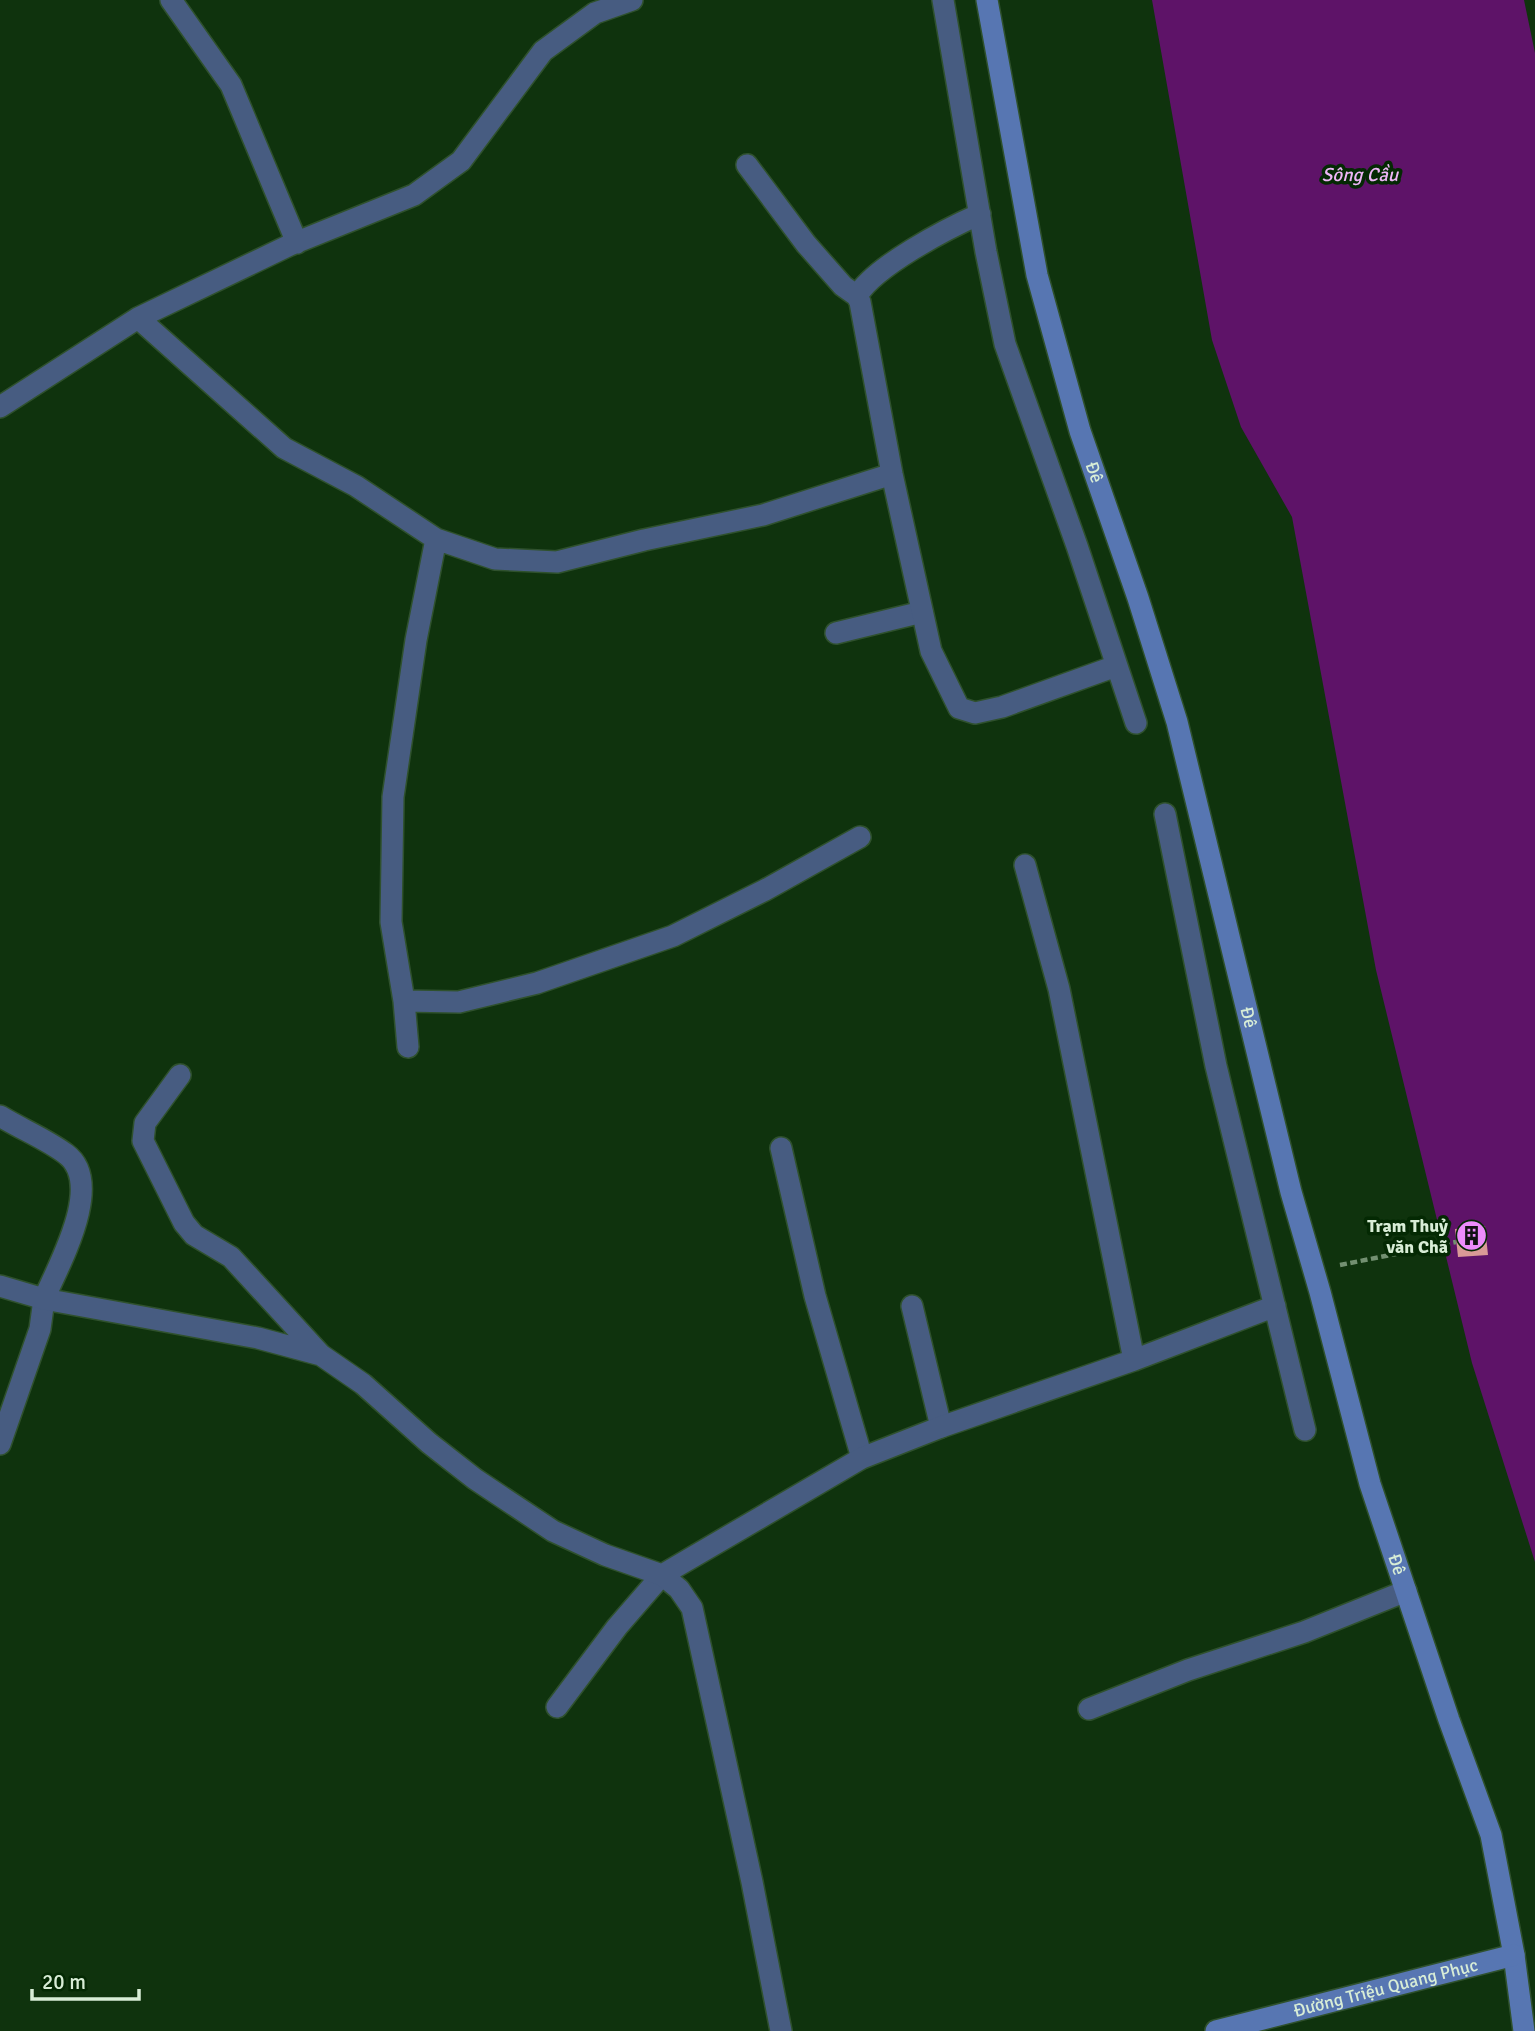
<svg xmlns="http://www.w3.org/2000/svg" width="1535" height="2031" font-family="Signika,sans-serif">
	<rect width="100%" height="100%" fill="#0f330d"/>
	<!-- water -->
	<path fill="#5e1368" d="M1152 0H1524L1535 53V1562L1472 1363 1376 970 1292 517 1241 427 1212 340Z"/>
	<!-- building -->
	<path fill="#d99a97" d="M1485 1226 1488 1255 1458 1257 1455 1229Z"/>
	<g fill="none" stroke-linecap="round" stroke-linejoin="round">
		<defs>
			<path id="lane" d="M836 633 922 612
				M781 1148 815 1296 862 1458
				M912 1306 941 1427
				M0 1444 40 1329 44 1299
				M557 1707 617 1627 662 1575
				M1089 1709 1188 1670 1304 1632 1406 1591"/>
			<path id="street" d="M171 0 231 85 297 243
				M943 0 986 252 1005 344 1077 546 1136 723
				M747 165 806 244 843 286 857 296 860 302 892 474 931 651 959 708 975 713 1002 707 1116 666
				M857 296C875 266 946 229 980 214
				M138 318 284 448 356 486 436 539 495 559 557 562 644 540 763 515 892 474
				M0 407 138 318 290 245 414 195 461 161 543 51 595 13 632 0
				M1165 814 1216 1066 1305 1430
				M1025 865 1059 989 1134 1360
				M404 1001 459 1002 537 983 673 936 765 890 860 837
				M408 1047 404 1001 391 922 393 797 416 640 436 539
				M180 1075 145 1123 143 1141 184 1223 194 1235 231 1257 321 1355
				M0 1116C21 1129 46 1139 66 1154 105 1183 59 1264 44 1299
				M0 1286 44 1299 258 1338 321 1355 363 1384 429 1443 475 1479 553 1531 605 1555 662 1575 679 1589 692 1608 752 1882 781 2031
				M662 1575 862 1458 941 1427 1134 1360 1275 1306"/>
			<g id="secondary">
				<path id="s1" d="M987 0 1037 275 1080 431 1138 598 1177 722 1291 1192 1320 1292 1370 1484 1449 1720 1491 1835 1514 1955 1524 2031"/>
				<path id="s2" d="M1216 2031 1514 1955"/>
			</g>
		</defs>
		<!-- lane casing -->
		<use href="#lane" stroke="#2f512d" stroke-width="24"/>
		<!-- street casing -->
		<use href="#street" stroke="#2f512d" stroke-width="24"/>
		<!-- secondary casing -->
		<use href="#secondary" stroke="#2f512d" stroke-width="24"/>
		<!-- path -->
		<path stroke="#739071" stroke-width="4.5" stroke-dasharray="7 3.5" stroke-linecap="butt" d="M1340 1265 1456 1242"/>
		<!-- lane -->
		<use href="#lane" stroke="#475c81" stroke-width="21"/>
		<!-- street -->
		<use href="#street" stroke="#475c81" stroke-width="21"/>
		<!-- secondary -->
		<use href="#secondary" stroke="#5776b2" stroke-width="21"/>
	</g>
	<!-- icons -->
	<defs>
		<symbol id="building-disc" viewBox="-11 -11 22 22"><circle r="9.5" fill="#ec8cfa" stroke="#042903"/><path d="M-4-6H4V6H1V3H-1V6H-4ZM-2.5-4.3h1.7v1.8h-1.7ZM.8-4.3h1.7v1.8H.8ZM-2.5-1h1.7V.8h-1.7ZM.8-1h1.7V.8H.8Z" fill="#111"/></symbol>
	</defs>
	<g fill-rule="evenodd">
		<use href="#building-disc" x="1454" y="1218" width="35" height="35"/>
	</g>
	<g text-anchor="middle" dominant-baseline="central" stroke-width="7" stroke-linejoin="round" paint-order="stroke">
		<!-- street labels -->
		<g font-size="18" fill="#d8edd6" stroke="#042903">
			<text stroke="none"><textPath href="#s1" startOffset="485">Đê</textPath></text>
			<text stroke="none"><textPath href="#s1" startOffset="1052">Đê</textPath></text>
			<text stroke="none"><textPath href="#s1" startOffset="1619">Đê</textPath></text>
			<text stroke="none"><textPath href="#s2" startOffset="175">Đường Triệu Quang Phục</textPath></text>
		</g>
		<!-- poi labels -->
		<g font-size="18" font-weight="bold" fill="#d8edd6" stroke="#042903" text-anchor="end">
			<text x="1448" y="1226">Trạm Thuỷ<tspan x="1448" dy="21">văn Chã</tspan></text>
		</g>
		<!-- water labels -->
		<g font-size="19" font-style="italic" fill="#eeb6f6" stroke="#042903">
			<text x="1360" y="175">Sông Cầu</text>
		</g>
	</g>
	<!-- scale -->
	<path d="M32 1989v10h107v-10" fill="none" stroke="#d8edd6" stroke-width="3.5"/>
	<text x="42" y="1989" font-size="21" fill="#d8edd6" stroke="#042903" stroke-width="5" paint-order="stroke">20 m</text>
</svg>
